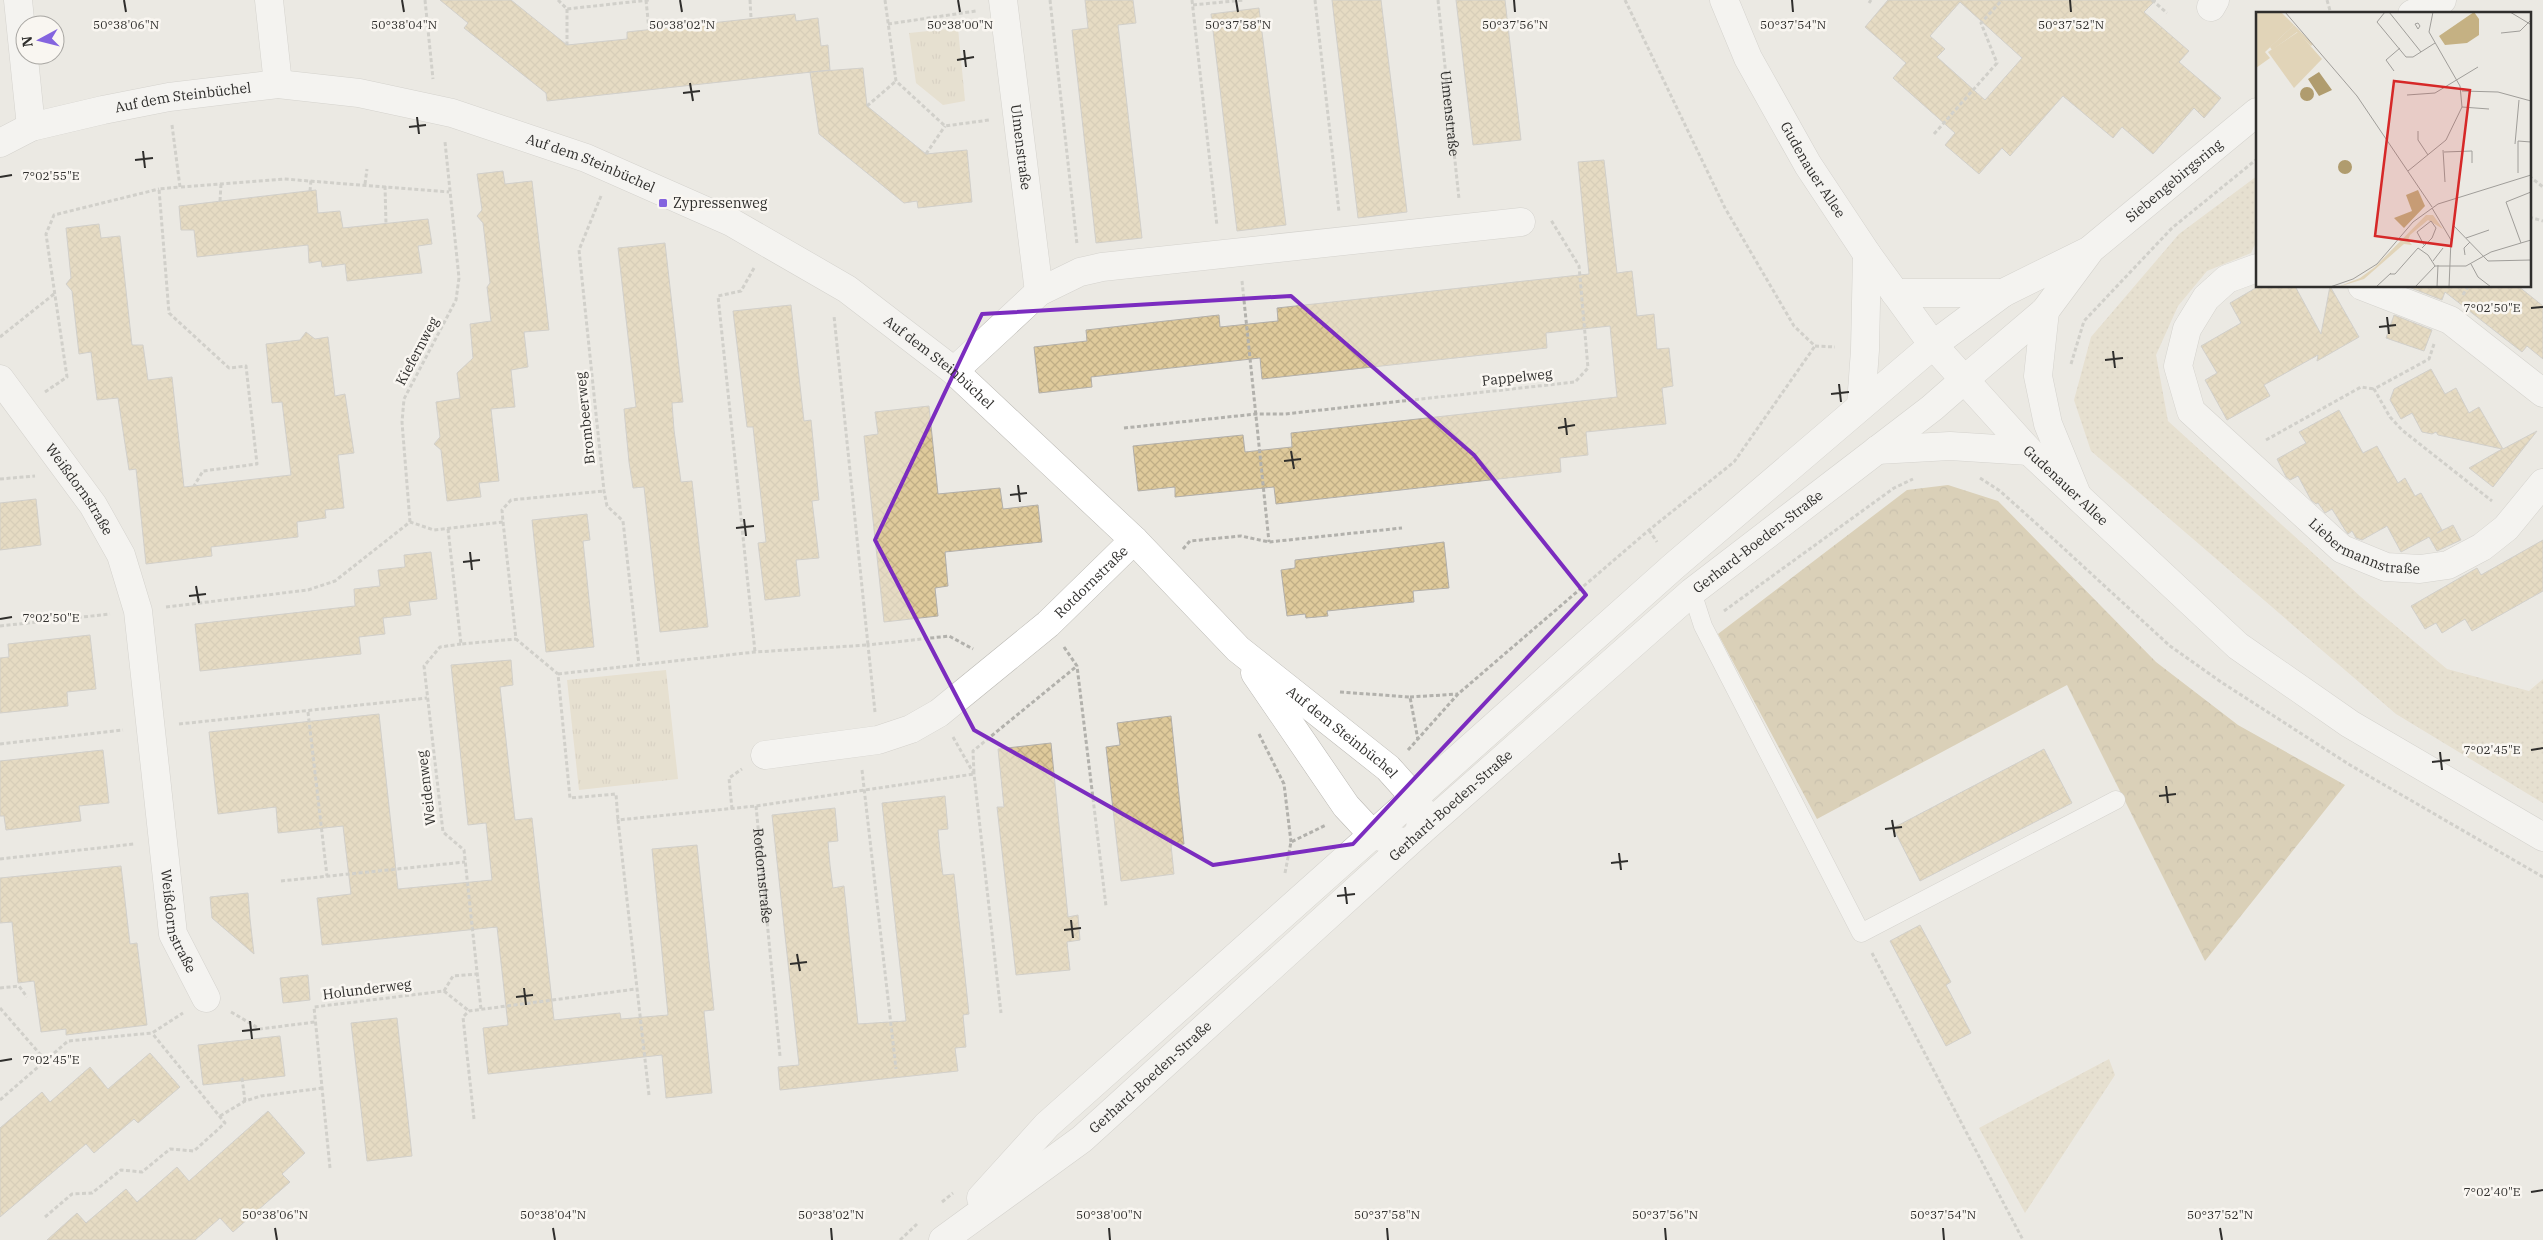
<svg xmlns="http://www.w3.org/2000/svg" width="2543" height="1240" font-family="'IBM Plex Serif',serif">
	<defs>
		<pattern id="grass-dots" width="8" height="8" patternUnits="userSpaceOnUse" patternTransform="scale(1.25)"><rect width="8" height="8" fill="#e1d4b8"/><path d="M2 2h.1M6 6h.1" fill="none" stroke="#c1b69e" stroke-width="1.8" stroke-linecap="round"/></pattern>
		<pattern id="forest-crowns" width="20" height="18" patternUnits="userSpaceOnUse" patternTransform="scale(1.25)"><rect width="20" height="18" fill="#c5b183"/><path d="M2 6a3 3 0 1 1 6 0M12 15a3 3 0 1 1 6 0" fill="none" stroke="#a0906b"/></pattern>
		<pattern id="park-tufts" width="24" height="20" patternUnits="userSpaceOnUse" patternTransform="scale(1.25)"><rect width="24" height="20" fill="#e1d4b8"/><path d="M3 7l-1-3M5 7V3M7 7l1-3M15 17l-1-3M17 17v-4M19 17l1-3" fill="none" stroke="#c1b69e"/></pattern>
		<pattern id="building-cross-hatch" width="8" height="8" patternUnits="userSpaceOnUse" patternTransform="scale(1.25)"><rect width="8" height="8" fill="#dfca9b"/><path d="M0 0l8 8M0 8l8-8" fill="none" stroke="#c0ae86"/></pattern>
	</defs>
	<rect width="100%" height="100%" fill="#ebe9e3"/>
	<!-- grass -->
	<path fill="url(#grass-dots)" d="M2257 176V240L2251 253 2207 271 2178 306 2156 355 2168 421 2361 597 2447 669 2529 691 2543 679V803L2396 714 2091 451 2074 400 2091 337 2179 234Z
		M2109 1059 2115 1075 2025 1213 1979 1128Z"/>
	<!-- forest -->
	<path fill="url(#forest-crowns)" d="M1948 485 1998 501 2156 662 2238 725 2345 785 2205 961 2067 685 1817 819 1718 634 1907 490Z"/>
	<!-- park -->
	<path fill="url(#park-tufts)" d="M958 28 965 101 943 105 916 83 909 33Z
		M666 670 678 779 579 790 567 680Z"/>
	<!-- building -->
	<path fill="url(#building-cross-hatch)" stroke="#b2afaa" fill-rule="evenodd" d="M440 0H511L567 45 627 39V32L795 14 796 21 818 18 821 46 828 45 830 70 547 101 546 93 464 28 468 23Z
		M1085 0H1133L1136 23 1118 25 1142 238 1096 243 1072 30 1088 28Z
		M1332 0H1381L1407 212 1358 218Z
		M1456 0H1505L1521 140 1473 145Z
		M1888 0H2156L2144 12 2189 51 2179 62 2221 98 2204 118 2194 108 2153 154 2122 127 2113 138 2063 96 2010 156 2002 148 1979 174 1945 145 1955 133 1893 78 1906 63 1865 27ZM1960 2 2022 58 1985 100 1937 57 1945 49 1930 36Z
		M1259 8 1286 225 1237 231 1211 14Z
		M863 68 867 106 926 154 967 150 972 202 918 208 917 201 904 203 819 134 810 72Z
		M1604 160 1617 273 1632 271 1637 316 1654 314 1657 349 1669 348 1673 386 1662 388 1666 424 1586 432 1588 455 1560 458 1561 472 1276 504 1274 487 1175 497V487L1138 491 1133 446 1243 435 1245 452 1292 447 1291 433 1617 397 1610 326 1546 333 1547 348 1262 379 1260 358 1091 377 1092 387 1039 393 1034 347 1087 341 1086 330 1219 315 1220 327 1278 321 1277 308 1589 274 1578 162Z
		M503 171 505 184 532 181 549 330 524 332 528 367 511 370 515 407 491 409 499 481 479 483 481 497 447 501 441 450 434 444 440 437 436 402 460 398 457 373 473 358 470 324 491 321 487 287 490 283 483 223 477 216 482 210 477 174Z
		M316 190 318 213 340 211 343 228 428 219 432 244 418 246 422 273 347 281 345 264 322 267 321 261 309 263 308 245 197 257 194 230H181L179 206Z
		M99 224 101 238 120 236 132 345H143L148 380 172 377 184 487 291 475 282 402 272 403 266 344 300 340 306 332 315 339 328 337 335 396 345 394 354 453 338 455 344 508 325 510 326 518 297 522 298 537 211 547 212 556 146 564 136 469 129 470 118 398 97 400 91 352 79 354 72 291 66 284 71 278 66 228Z
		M665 243 683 402 672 403 674 430 681 482 692 481 708 627 660 632 644 487 633 488 629 462 624 409 636 407 618 248Z
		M2259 286H2295L2321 334 2330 286 2359 337 2317 361 2318 355 2264 385 2270 396 2227 420 2205 380 2217 373 2201 346 2241 323 2230 303Z
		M2406 286H2518L2543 306V359L2527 346 2522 352 2445 292 2442 300Z
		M791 305 804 421 811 420 819 500 812 501 819 558 796 560 800 596 765 600 758 543 766 542 753 427H747L733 311Z
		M2394 315 2432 330 2424 351 2386 338Z
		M2431 369 2445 394 2456 388 2469 413 2479 407 2503 449 2537 431 2493 487 2469 468 2502 449 2438 435 2436 432 2432 434 2422 432 2412 413 2401 419 2390 400 2394 389Z
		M929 406 938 494 1000 488 1003 509 1038 505 1042 542 945 552 948 586 935 588 938 616 884 622 864 436 878 434 875 412Z
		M2339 410 2363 453 2377 446 2398 483 2405 478 2415 496 2421 493 2442 530 2437 533 2453 525 2461 540 2437 551 2429 537 2401 552 2387 526 2362 540 2356 538 2352 531 2348 534 2345 530 2332 509 2325 513 2318 503 2316 504 2311 500 2298 476 2290 480 2286 477 2277 459 2306 443 2299 432Z
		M36 499 41 545 0 550V503Z
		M587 514 590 540 583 541 594 647 546 652 532 520Z
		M2543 540V591L2472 631 2465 619 2442 633 2436 623 2425 629 2411 606 2477 568 2481 575Z
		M1444 542 1449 588 1413 591 1414 602 1327 611 1328 616 1306 618 1305 614 1287 616 1281 570 1295 568V560Z
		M431 552 437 599 409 602 411 615 383 618 385 634 359 637 361 654 200 671 195 624 355 606 354 589 380 586 378 570 405 567 404 555Z
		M90 635 96 689 67 692 68 706 0 713V658L9 657 8 644Z
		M511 660 513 685 500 687 515 820 532 818 554 1020 620 1013 621 1019 668 1015 652 849 697 845 714 1010 704 1011 712 1093 666 1098 662 1055 488 1074 483 1028 508 1025 497 927 322 945 317 898 351 894 343 826 278 833 276 807 218 814 209 732 379 714 398 889 492 880 486 823 468 825 451 665Z
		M1171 716 1184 844 1171 845 1174 874 1121 881 1106 747 1120 745 1117 723Z
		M1051 743 1068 917 1078 915 1080 940 1067 942 1070 970 1016 975 997 807H1004L998 749Z
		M2044 749 2072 803 1920 881 1893 828Z
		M103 750 109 803 79 806 81 821 6 830 4 816H0V761Z
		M945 796 948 829 938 830 940 852 943 875 954 874 969 1014 963 1015 966 1047 955 1048 958 1071 780 1090 778 1067 799 1065 772 815 835 808 838 841 828 842 830 865 833 888 844 886 858 1024 906 1021 882 803Z
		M121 866 130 944 137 943 147 1025 66 1035V1029L41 1032 34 981 18 983 12 922 0 923V878Z
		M248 893 250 919 254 954 212 918 210 897Z
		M1920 925 1951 982 1946 985 1971 1033 1946 1046 1890 941Z
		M308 975 310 1000 283 1003 280 978Z
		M397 1018 412 1156 367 1161 351 1023Z
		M280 1036 285 1076 203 1085 198 1045Z
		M150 1053 180 1087 138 1123 134 1119 94 1153 86 1144 0 1217V1128L42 1092 50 1102 90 1067 108 1089Z
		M268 1111 305 1153 282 1174 290 1182 233 1232 220 1218 195 1240H47L77 1213 86 1223 126 1189 137 1202 177 1167 189 1181Z"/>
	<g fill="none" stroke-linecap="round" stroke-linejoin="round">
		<defs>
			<path id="service" d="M1692 592 1703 626 1861 933 2116 800"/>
			<g id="minor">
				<path d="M18 0 31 127"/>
				<path d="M269 0 278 84"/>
				<path id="s3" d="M1003 0 1039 292"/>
				<path d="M2211 7 2215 0"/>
				<path id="s4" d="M2257 268 2227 279 2206 298 2187 329 2178 366 2191 411 2342 549 2386 567 2420 569 2448 565 2482 547 2506 528 2543 483"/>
				<path d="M2362 286 2450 320 2543 393"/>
				<path d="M954 371 1039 292 1080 272 1102 267 1521 222"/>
				<path id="s5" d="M0 379 93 505 121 555 138 611 173 934 206 998"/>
				<path id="s6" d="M765 755 878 740 911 729 939 713 1048 624 1134 540"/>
			</g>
			<g id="tertiary">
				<path d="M2412 14 2442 0"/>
				<path id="s7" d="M0 143 31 127 103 110 169 97 278 84 359 93 452 113 586 158 731 222 847 289 954 371 1134 540 1238 649 1388 768 1414 797 1421 809 1420 832"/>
				<path d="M1895 293H2003"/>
				<path d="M2045 311 2038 376 2048 424 2077 495"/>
				<path d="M1933 345 2003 293 2086 252"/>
				<path id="s8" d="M1964 380 2045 311 2091 249 2257 112"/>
				<path d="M1255 673 1346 806 1373 835 1407 843"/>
			</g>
			<g id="secondary">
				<path id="s9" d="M1724 0 1748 58 1808 165 1867 254 1933 345 2029 451 2238 646 2350 724 2543 837"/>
				<path d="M1861 405 1865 350 1867 254"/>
				<path d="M1877 450 1950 446 2029 451"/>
				<path d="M981 1198 1047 1125 1674 566 1933 345"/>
				<path id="s10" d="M943 1240 1082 1139 1420 832 1692 592 1932 408 1964 380"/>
			</g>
		</defs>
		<!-- service casing -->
		<use href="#service" stroke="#bab8b3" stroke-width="19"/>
		<!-- minor casing -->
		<use href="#minor" stroke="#bab8b3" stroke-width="29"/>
		<!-- tertiary casing -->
		<use href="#tertiary" stroke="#bab8b3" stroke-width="29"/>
		<!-- secondary casing -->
		<use href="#secondary" stroke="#bab8b3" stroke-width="29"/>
		<!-- path -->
		<g stroke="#b2b1ac" stroke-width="3" stroke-dasharray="4 2.5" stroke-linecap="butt">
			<path d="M425 0 433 79"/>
			<path d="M558 0 567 9 649 0"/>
			<path d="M646 0 649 30"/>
			<path d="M750 0 751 18"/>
			<path d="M885 0 896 81 945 126 989 120"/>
			<path d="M1050 0 1077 244"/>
			<path d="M1192 0 1217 226"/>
			<path d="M1315 0 1339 212"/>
			<path id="s1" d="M1438 0 1459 199"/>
			<path d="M1625 0 1725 208 1794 326 1815 346 1835 347"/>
			<path d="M2152 0 2167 13"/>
			<path d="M2327 0 2331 14"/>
			<path d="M1869 3 1871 0"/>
			<path d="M1193 5 1244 0"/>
			<path d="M567 9V45"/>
			<path d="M888 24 976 11"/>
			<path d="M867 106 896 81"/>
			<path d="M172 125 180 187 159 189 169 313 229 368 246 366 257 464 203 471 194 486"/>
			<path d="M1934 134 1997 63 1981 23 2002 0"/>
			<path d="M926 154 945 126"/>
			<path d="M2529 176 2543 187"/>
			<path d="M365 184 367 169"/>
			<path d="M385 186 386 224"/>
			<path d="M181 187 284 179 449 192"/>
			<path d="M310 191 311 180"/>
			<path d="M601 196 579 250 604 491 607 506 623 521 639 665"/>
			<path d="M220 201 221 184"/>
			<path d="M2529 217 2543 221"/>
			<path d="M754 268 741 291 718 296 755 652"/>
			<path d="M1242 281 1269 542"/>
			<path d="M2463 295 2468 286"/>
			<path d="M0 337 54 294"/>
			<path d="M2434 344 2429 359 2374 389 2390 417 2402 430 2492 501"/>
			<path d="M2071 364 2084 321 2172 228 2257 159"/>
			<path d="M45 392 67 377 46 234 54 215 159 189"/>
			<path d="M1124 428 1256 414H1285L1575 382 1588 368 1579 266 1551 220"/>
			<path d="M2266 440 2361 387 2374 389"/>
			<path d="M1980 478 2000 491 2048 534 2170 646 2221 682 2350 765 2543 877"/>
			<path d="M0 479 35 476"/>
			<path d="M410 522 402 422 404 399 456 300 459 278 445 142"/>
			<path d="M503 522 516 639 558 674 570 798 616 794 618 820"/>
			<path d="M448 529 461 644 516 639"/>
			<path d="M1649 530 1657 542"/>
			<path d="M1183 549 1190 541 1241 536 1269 542 1402 528"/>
			<path d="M166 607 308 590 335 581 410 522 434 530 503 522 502 510 511 500 604 491"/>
			<path d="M1724 611 1894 488 1913 479"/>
			<path d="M0 626 110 614"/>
			<path d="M461 644 440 647 424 666 443 832 464 850 481 1009"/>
			<path d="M1064 647 1077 666 1106 906"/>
			<path d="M558 674 755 652 868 645 834 316"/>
			<path d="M1340 692 1410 697 1418 740"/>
			<path d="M1410 697 1458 694"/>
			<path d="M308 712 327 876"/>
			<path d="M875 712 868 645 949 636 973 649"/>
			<path d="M179 724 427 698"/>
			<path d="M1259 734 1284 784 1291 842"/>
			<path d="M953 737 974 774 1001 1013"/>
			<path d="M0 744 123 730"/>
			<path d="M1408 750 1458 694 1649 530 1734 462 1815 346"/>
			<path d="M862 770 896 1069"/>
			<path id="s2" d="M756 806 780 1056"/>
			<path d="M732 809 729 778 742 769"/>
			<path d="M0 859 134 844"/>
			<path d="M1285 873 1291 842 1326 825"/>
			<path d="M281 881 465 862"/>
			<path d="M1872 953 2023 1240"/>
			<path d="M0 988 19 986 27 997"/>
			<path d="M444 991 453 976 477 974"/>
			<path d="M444 991 469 1011"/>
			<path d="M0 1008 46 1061"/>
			<path d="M231 1012 260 1029 315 1022"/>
			<path d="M242 1078 245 1101"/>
			<path d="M649 1095 618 820 756 806 974 774 973 751 1077 666"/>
			<path d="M0 1100 68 1041 152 1033 183 1013"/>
			<path d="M220 1116 245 1101 261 1096 323 1088"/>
			<path d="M474 1119 463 1017 469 1011 636 989"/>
			<path d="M330 1168 314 1007 444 991"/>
			<path d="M942 1202 953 1193"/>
			<path d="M45 1217 72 1194 92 1193 121 1170 142 1172 170 1149 194 1151 225 1123 152 1033"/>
			<path d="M900 1240 917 1224"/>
		</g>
		<!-- service -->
		<use href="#service" stroke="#fff" stroke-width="18"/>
		<!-- minor -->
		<use href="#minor" stroke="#fff" stroke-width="28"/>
		<!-- tertiary -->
		<use href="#tertiary" stroke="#fff" stroke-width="28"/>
		<!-- secondary -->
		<use href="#secondary" stroke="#fff" stroke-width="28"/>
	</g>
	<!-- marked area -->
	<path d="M0 0H2543V1240H0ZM1291 296 1474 455 1586 595 1353 844 1213 865 974 730 875 540 982 314Z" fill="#ebe9e3" fill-opacity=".55" fill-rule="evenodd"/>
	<path fill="none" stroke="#7b2cbf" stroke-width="4" stroke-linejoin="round" d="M1291 296 1474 455 1586 595 1353 844 1213 865 974 730 875 540 982 314Z"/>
	<!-- ticks -->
	<path fill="none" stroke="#2f2e2c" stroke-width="2" d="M124 0 126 12M402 0 404 12M680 0 682 12M958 0 960 12M1236 0 1238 12M1514 0 1515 12M1792 0 1793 12M2070 0 2071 12M964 50 966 67M957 60 974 57M690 83 693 101M683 93 700 91M417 117 419 134M409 127 426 125M143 151 145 168M135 160 153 158M0 177 12 175M2531 308 2543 307M2387 317 2389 334M2379 327 2396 325M2113 351 2115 368M2105 360 2123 358M1839 384 1841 402M1831 394 1849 392M1565 418 1567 435M1558 428 1575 425M1291 451 1294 469M1284 461 1301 459M1018 485 1020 502M1010 495 1027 493M744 519 746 536M736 528 754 526M470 552 472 570M463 562 480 560M196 586 199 603M189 596 206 594M0 619 12 617M2531 750 2543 748M2440 752 2442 770M2432 762 2450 760M2166 786 2168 803M2159 796 2176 794M1892 820 1895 837M1885 829 1902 827M1619 853 1621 870M1611 863 1628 861M1345 887 1347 904M1337 896 1355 894M1071 920 1073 938M1064 930 1081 928M797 954 800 971M790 964 807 962M524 988 526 1005M516 997 533 995M250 1021 252 1039M242 1031 260 1029M0 1061 12 1059M2531 1192 2543 1190M275 1228 277 1240M553 1228 555 1240M831 1228 832 1240M1109 1228 1110 1240M1387 1228 1388 1240M1665 1228 1666 1240M1943 1228 1944 1240M2220 1228 2222 1240"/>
	<!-- markers -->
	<rect fill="#8464df" stroke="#f9f6f1" stroke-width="2" x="658" y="198" width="10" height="10" rx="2.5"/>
	<g text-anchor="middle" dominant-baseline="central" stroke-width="5" stroke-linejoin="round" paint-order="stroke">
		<!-- street labels -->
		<g font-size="14" fill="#2f2e2c" stroke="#f9f6f1">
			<text stroke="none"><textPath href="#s7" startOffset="190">Auf dem Steinbüchel</textPath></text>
			<text stroke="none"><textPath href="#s1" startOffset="114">Ulmenstraße</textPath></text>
			<text stroke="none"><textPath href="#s3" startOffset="148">Ulmenstraße</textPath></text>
			<text stroke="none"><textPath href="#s7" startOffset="610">Auf dem Steinbüchel</textPath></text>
			<text stroke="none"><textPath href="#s9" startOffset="192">Gudenauer Allee</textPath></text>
			<text stroke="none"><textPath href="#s8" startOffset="291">Siebengebirgsring</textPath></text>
			<text transform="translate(417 351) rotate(-62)">Kiefernweg</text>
			<text stroke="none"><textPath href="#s7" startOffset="1014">Auf dem Steinbüchel</textPath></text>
			<text transform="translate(1517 377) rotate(-6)">Pappelweg</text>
			<text transform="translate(585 418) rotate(-96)">Brombeerweg</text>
			<text stroke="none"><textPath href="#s9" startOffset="598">Gudenauer Allee</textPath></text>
			<text stroke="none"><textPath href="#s5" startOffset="136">Weißdornstraße</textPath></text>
			<text stroke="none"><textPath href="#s4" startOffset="406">Liebermannstraße</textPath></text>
			<text stroke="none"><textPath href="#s10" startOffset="1074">Gerhard-Boeden-Straße</textPath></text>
			<text stroke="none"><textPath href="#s6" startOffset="382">Rotdornstraße</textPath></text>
			<text stroke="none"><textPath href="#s7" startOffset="1562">Auf dem Steinbüchel</textPath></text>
			<text transform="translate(426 788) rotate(-97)">Weidenweg</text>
			<text stroke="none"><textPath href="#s10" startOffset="669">Gerhard-Boeden-Straße</textPath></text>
			<text stroke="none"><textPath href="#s2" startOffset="70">Rotdornstraße</textPath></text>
			<text stroke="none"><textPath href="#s5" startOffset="586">Weißdornstraße</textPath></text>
			<text transform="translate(367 989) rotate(-7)">Holunderweg</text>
			<text stroke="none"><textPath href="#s10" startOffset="264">Gerhard-Boeden-Straße</textPath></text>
		</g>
		<!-- poi labels -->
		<g font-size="14" fill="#2f2e2c" stroke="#f9f6f1" text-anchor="start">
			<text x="673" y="203">Zypressenweg</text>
		</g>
	</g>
	<!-- overview -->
	<g transform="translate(2256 12)">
		<rect width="275" height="275" fill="#ebe9e3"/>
		<path d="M38 13 57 32 55 34 41 20 16 38 14 35ZM170 203H177L187 217 172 208 154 223 152 228 156 233 148 232 108 267 82 275 104 266 119 255Z" fill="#e1d4b8"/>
		<path d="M218 0 223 7V23L211 31 189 33 183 24ZM162 178 169 194 148 216 138 206 156 199 150 183Z" fill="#c5b183"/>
		<path d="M0 0H25L38 13 9 40 14 46 0 56Z" fill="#e1d4b8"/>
		<path d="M42 20 66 47 38 76 12 40Z" fill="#e1d4b8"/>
		<path d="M63 60 76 78 63 84 52 67ZM44 82a7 7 0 1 1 14 0a7 7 0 1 1-14 0ZM82 155a7 7 0 1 1 14 0a7 7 0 1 1-14 0Z" fill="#b09c6e"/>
		<path fill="none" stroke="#a09e9a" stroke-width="1" d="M29 0 101 84 176 195M129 0 121 10 150 45H157L179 31M133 0 165 40M254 0 274 12M162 11 164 14 162 17 159 12ZM245 21 264 19 275 8M138 59 130 48 144 36M206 79 242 80 275 89M151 83 179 81 222 55M206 95 233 97M162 119V128L172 143M259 132 263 88M187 138 189 170M188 140 216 139V151M152 159 190 128 206 95 204 74 173 20 177 0M262 161V129L275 130M176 196 195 228 193 275M197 213 232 249 275 248M210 226 233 218M265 231 250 190 275 180M166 236 176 226 180 216 175 209 161 220 168 233M209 243 208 236 214 230M177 249 187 236M215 252 222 265 235 275M134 262H139L162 236 172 243 179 254M74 275 97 267 121 252 157 210 182 192 275 163M120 275 135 261M159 275 179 254H210L235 240 275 228M181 275 182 253"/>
		<path fill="#d62828" fill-opacity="0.15" stroke="#d62828" stroke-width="2.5" d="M138 69 214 78 195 234 119 224Z"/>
		<rect width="275" height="275" fill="none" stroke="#2f2e2c" stroke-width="2.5"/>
	</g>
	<g font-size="12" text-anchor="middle" fill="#2f2e2c" stroke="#f9f6f1" stroke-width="5" stroke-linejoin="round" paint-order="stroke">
		<text x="126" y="29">50°38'06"N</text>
		<text x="404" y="29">50°38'04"N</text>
		<text x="682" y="29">50°38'02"N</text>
		<text x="960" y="29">50°38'00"N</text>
		<text x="1238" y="29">50°37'58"N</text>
		<text x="1515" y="29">50°37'56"N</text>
		<text x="1793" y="29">50°37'54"N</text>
		<text x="2071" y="29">50°37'52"N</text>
		<text x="51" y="180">7°02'55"E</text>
		<text x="2492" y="312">7°02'50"E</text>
		<text x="51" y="622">7°02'50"E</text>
		<text x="2492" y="754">7°02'45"E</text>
		<text x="51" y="1064">7°02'45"E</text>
		<text x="2492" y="1196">7°02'40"E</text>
		<text x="275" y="1219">50°38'06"N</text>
		<text x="553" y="1219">50°38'04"N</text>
		<text x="831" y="1219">50°38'02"N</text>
		<text x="1109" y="1219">50°38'00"N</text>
		<text x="1387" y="1219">50°37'58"N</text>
		<text x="1665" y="1219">50°37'56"N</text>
		<text x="1943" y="1219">50°37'54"N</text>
		<text x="2220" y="1219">50°37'52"N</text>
	</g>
	<!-- north arrow -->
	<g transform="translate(40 40) rotate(263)"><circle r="24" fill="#f9f6f1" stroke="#a8a6a2"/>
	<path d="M0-4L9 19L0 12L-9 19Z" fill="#8464df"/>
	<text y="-8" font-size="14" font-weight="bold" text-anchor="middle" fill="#2f2e2c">N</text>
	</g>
</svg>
